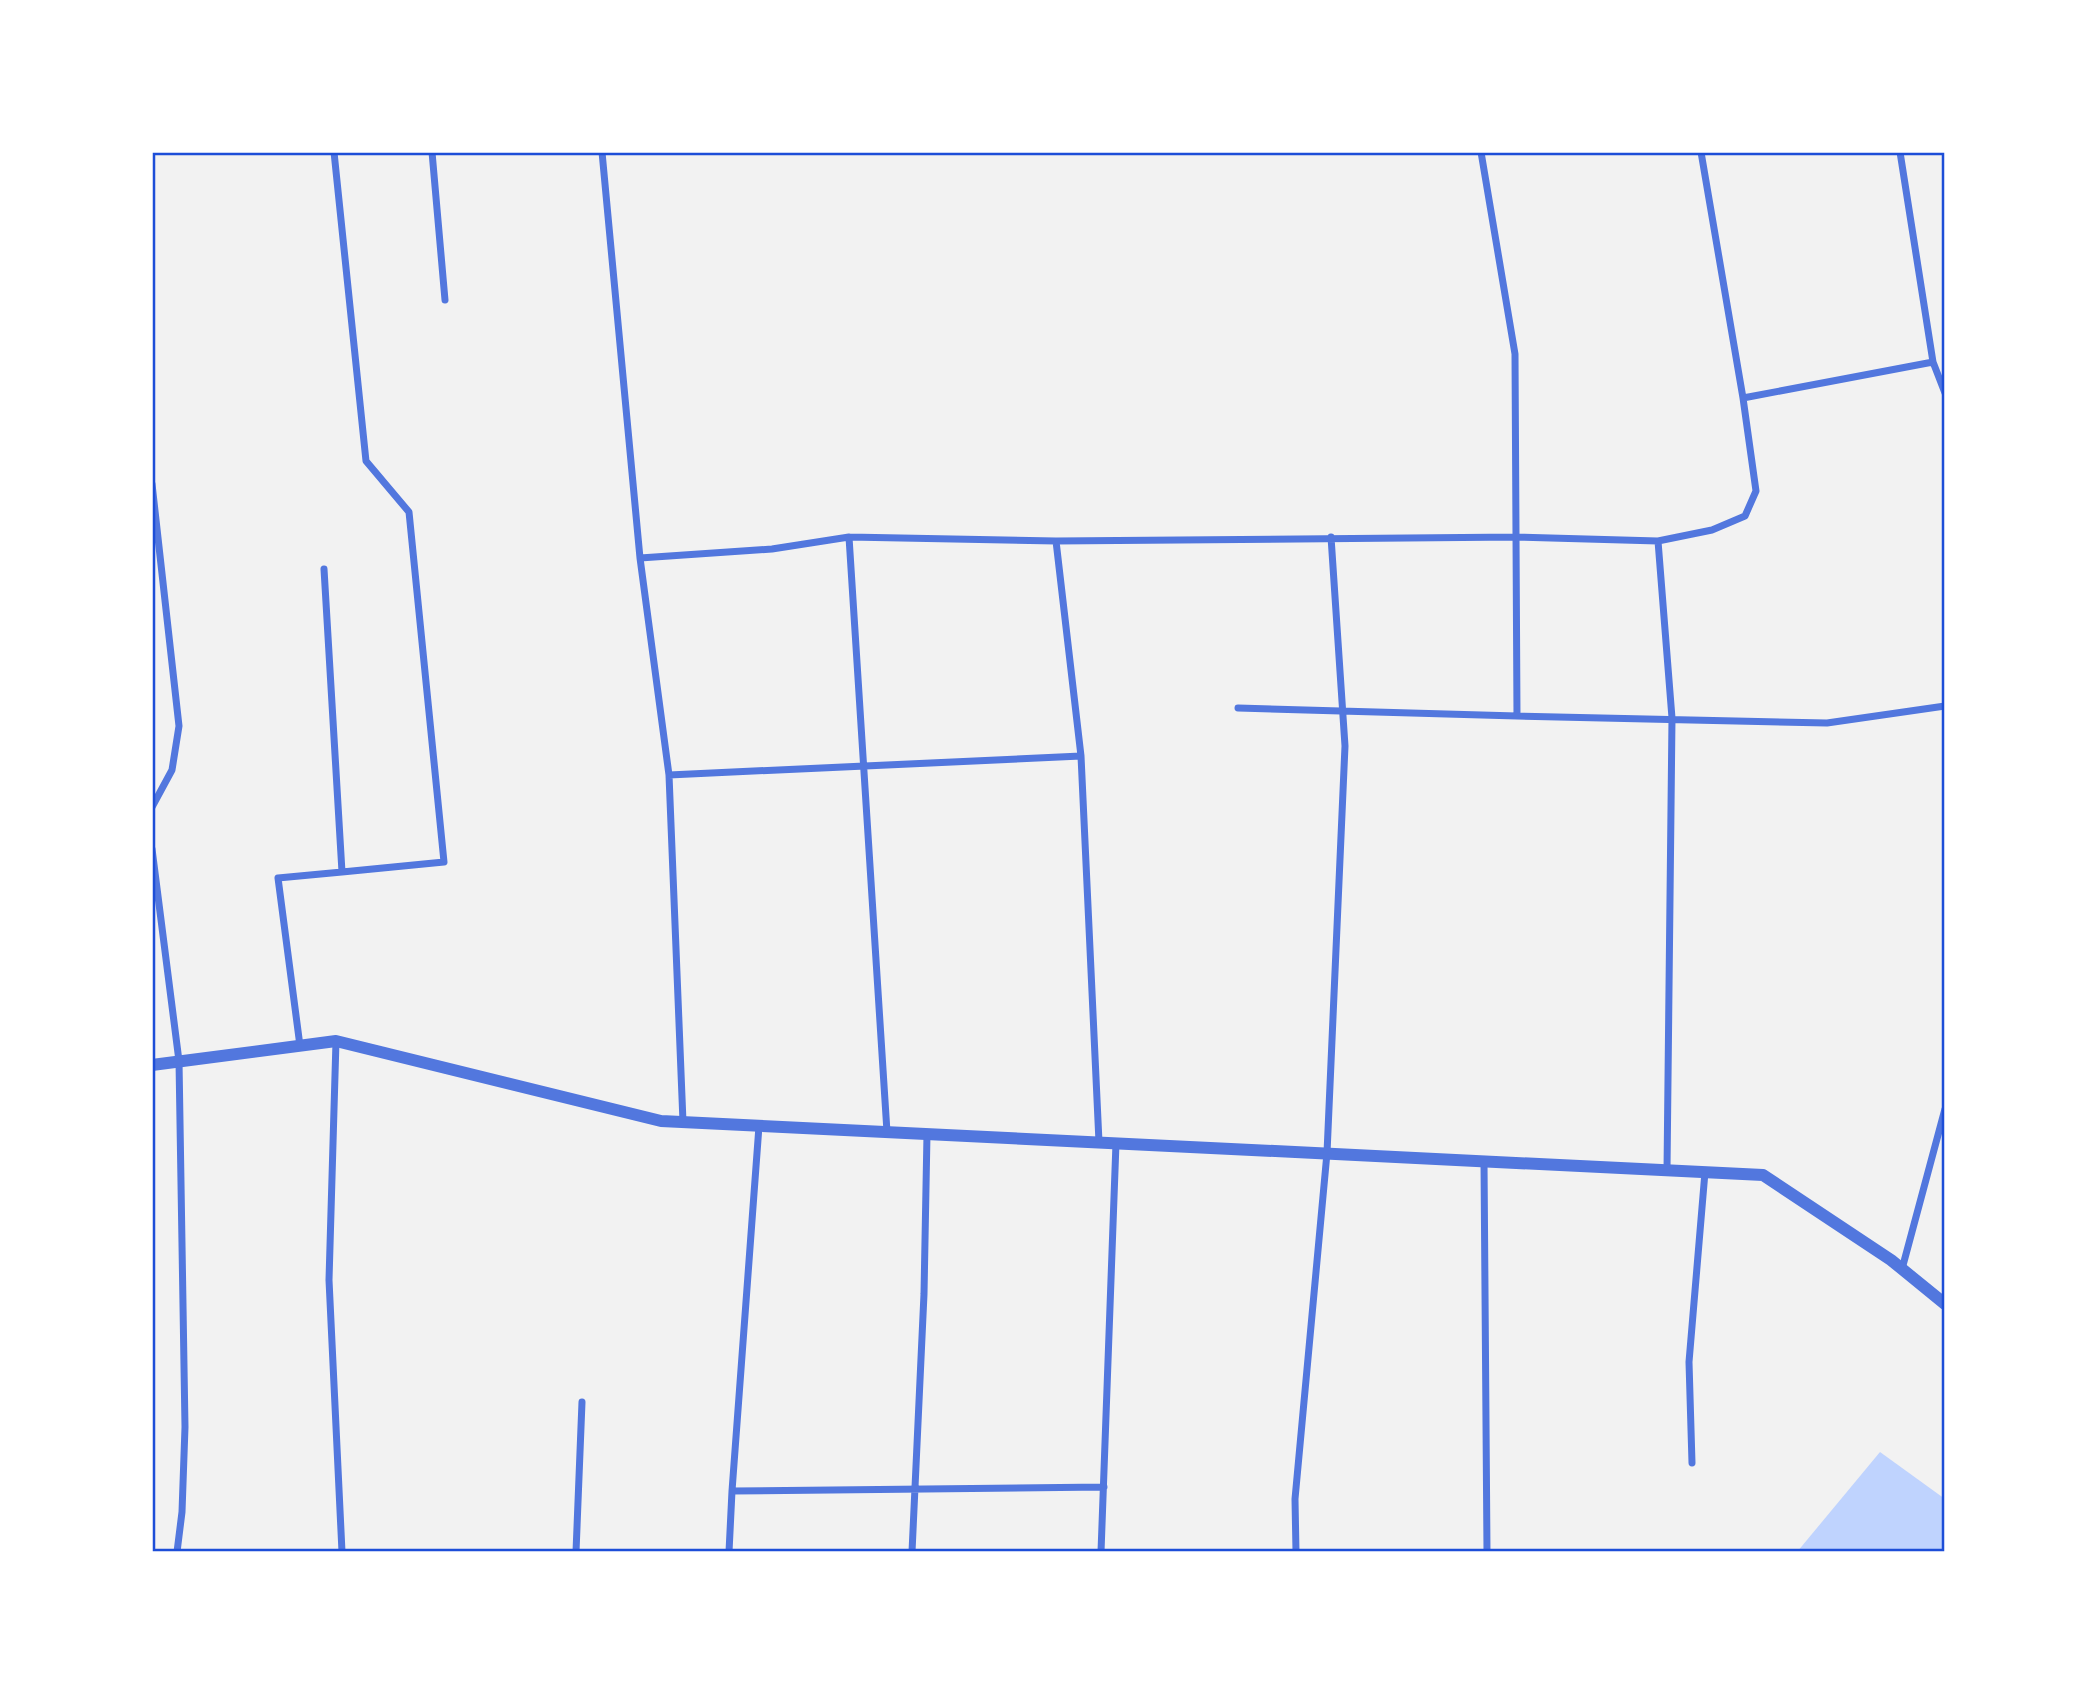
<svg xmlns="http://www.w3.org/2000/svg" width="2097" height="1704" font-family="Raleway,sans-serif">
	<rect width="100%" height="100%" fill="#f2f2f2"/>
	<!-- water -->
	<path fill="#bfd3fe" d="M1880 1452 1945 1499V1552H1797Z"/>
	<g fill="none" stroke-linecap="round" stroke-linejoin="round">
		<!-- minor -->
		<path stroke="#5277de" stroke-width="7" d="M334 152 366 461 409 512 444 862 342 872
			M432 152 445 300
			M602 152 640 558 669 775 683 1122
			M1481 152 1515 354 1517 716 1827 723 1945 706
			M1701 152 1743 398 1933 362 1900 152
			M1933 362 1945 393
			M152 484 179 726 172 770 152 807
			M849 537 887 1132
			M1056 541 1081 756
			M1658 541 1672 718 1667 1170
			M640 558 772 549 849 537 1056 541 1517 537 1658 541 1712 530 1745 516 1756 491 1743 398
			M1238 708 1517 716
			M669 775 1081 756 1099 1142
			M152 849 179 1061 185 1427 182 1512 177 1552
			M336 1041 329 1280 342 1552
			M300 1046 278 878 342 872 324 569
			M1484 1161 1487 1552
			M1902 1269 1945 1109
			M1692 1463 1689 1362 1705 1172
			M732 1491 759 1126
			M576 1552 582 1402
			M729 1552 732 1491 1104 1487
			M912 1552 924 1294 927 1134
			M1101 1552 1116 1143
			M1296 1552 1295 1499 1327 1153 1345 746 1331 537"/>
		<!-- tertiary -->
		<path stroke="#5277de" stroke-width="12" d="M152 1065 336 1041 661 1121 1763 1175 1891 1260 1945 1304"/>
	</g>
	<!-- border -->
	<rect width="2097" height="1704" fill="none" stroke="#ffffff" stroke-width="308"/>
	<rect x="154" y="154" width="1789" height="1396" fill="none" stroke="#1d4ed8" stroke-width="2.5"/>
</svg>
